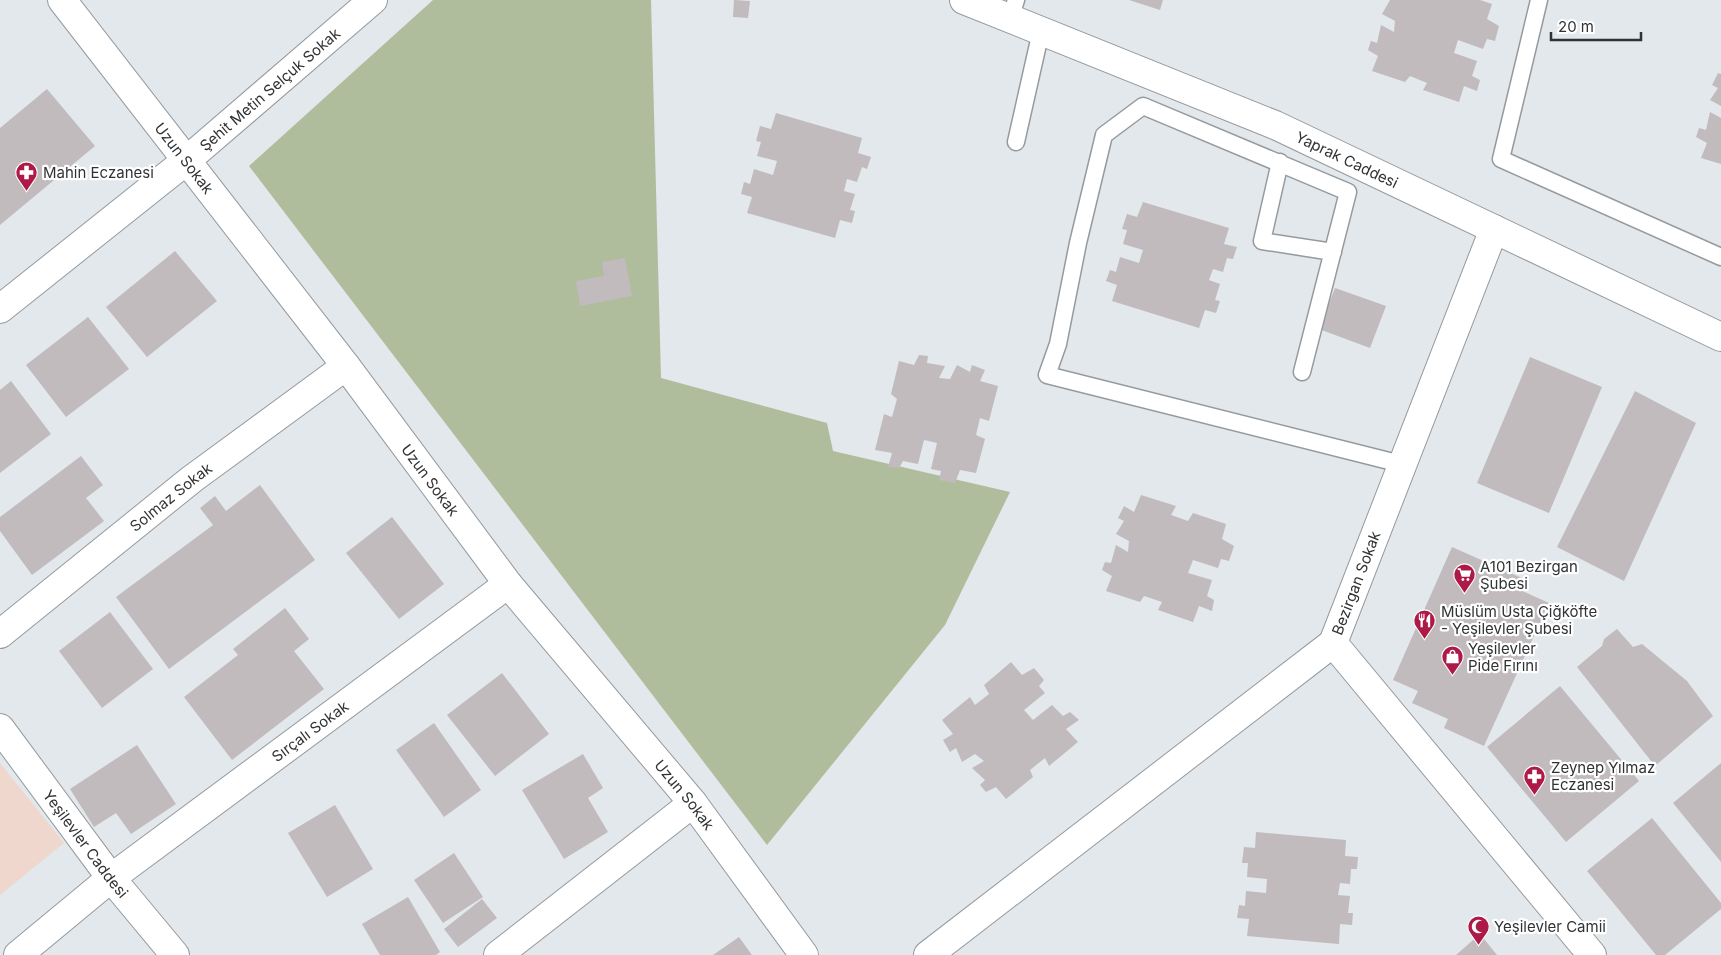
<svg xmlns="http://www.w3.org/2000/svg" width="1721" height="955" font-family="Inter,sans-serif">
	<rect width="100%" height="100%" fill="#e2e8ec"/>
	<!-- education -->
	<path fill="#efd7ce" d="M0 763 64 843 0 895Z"/>
	<!-- green -->
	<path fill="#afbd9c" d="M433 0H651L661 378 827 423 833 451 1010 492 945 625 767 845 249 166Z"/>
	<!-- building -->
	<path fill="#c1bbbe" d="M734 0 750 1 748 18 733 17Z
		M1129 0H1163L1160 10Z
		M1390 0H1480L1492 4 1487 19 1499 26 1495 41 1487 39 1483 49 1458 40 1454 53 1477 61 1472 76 1480 80 1477 91 1464 86 1459 102 1423 90 1427 83 1410 76 1405 82 1372 71 1378 56 1368 50 1371 41 1377 43 1381 25 1394 32 1395 21 1382 14Z
		M1718 73 1721 74V106L1710 100 1718 88 1712 85Z
		M47 89 95 146 0 225V128Z
		M1710 112 1721 118V164L1701 158 1707 143 1696 137 1699 128 1706 130Z
		M776 113 862 138 858 153 871 157 867 169 862 167 857 182 847 179 844 191 855 194 850 210 855 211 852 223 840 220 835 238 747 213 752 197 741 194 744 182 750 184 754 169 773 175 777 161 757 156 761 142 756 141 760 126 771 129Z
		M1143 202 1229 228 1224 244 1237 247 1233 259 1227 258 1223 272 1213 269 1209 280 1220 284 1215 300 1220 301 1216 313 1205 310 1199 328 1112 301 1117 285 1106 281 1110 270 1116 272 1120 257 1139 263 1143 250 1123 244 1127 230 1122 229 1127 214 1137 217Z
		M175 251 217 301 147 357 106 307Z
		M625 258 632 296 580 306 576 281 604 276 602 262Z
		M1335 288 1386 306 1370 348 1319 329Z
		M88 317 129 369 66 417 26 365Z
		M919 355 928 356 927 363 945 366 939 378 950 379 957 365 970 372 972 365 985 370 980 381 998 386 989 421 980 418 976 435 985 439 976 473 960 470 955 483 939 480 941 471 931 469 937 443 924 440 918 464 903 461 899 468 888 467 892 453 875 450 884 414 892 417 897 399 891 394 899 361 914 365Z
		M1530 357 1602 387 1549 513 1477 483Z
		M11 381 51 434 0 473V390Z
		M1635 391 1696 423 1624 581 1557 547Z
		M81 456 103 485 86 498 104 521 32 575 0 531V517Z
		M260 485 315 560 169 669 116 597 213 525 200 508 215 496 226 511Z
		M1141 495 1176 506 1171 515 1188 521 1193 513 1226 524 1222 539 1234 546 1229 561 1221 559 1218 568 1193 560 1188 573 1212 580 1207 596 1214 600 1212 611 1199 606 1193 622 1158 610 1162 602 1144 596 1140 602 1106 591 1112 576 1102 570 1105 562 1111 563 1116 545 1128 552 1129 541 1116 534 1124 521 1118 518 1124 506 1134 512Z
		M392 517 444 584 399 619 346 553Z
		M1452 547 1524 579 1520 590 1549 603 1484 746 1444 728 1448 719 1412 703 1418 691 1393 680Z
		M285 608 309 639 294 651 324 689 232 760 184 697 238 655 233 649Z
		M110 612 153 669 102 708 59 651Z
		M1617 629 1633 647 1642 644 1687 681 1713 716 1655 766 1577 667 1602 646 1604 639Z
		M1011 662 1022 675 1034 668 1044 680 1039 686 1045 693 1024 710 1033 720 1052 705 1063 716 1070 712 1079 720 1066 729 1078 742 1049 766 1045 758 1030 770 1033 777 1006 799 996 787 986 792 980 785 985 780 972 768 984 761 975 754 962 762 956 748 950 752 943 740 953 734 942 720 970 697 975 705 989 694 984 685Z
		M502 673 549 734 495 776 447 715Z
		M1560 686 1639 781 1566 842 1487 747Z
		M434 723 481 790 444 817 396 750Z
		M137 745 176 804 131 834 116 813 94 827 70 789Z
		M583 754 603 788 588 798 608 832 564 859 522 790Z
		M1721 763V862L1673 803Z
		M335 805 373 869 327 897 288 833Z
		M1652 818 1721 903V909L1665 955H1656L1587 871Z
		M1256 832 1346 840 1345 856 1358 857 1357 869H1351L1350 884 1340 883 1338 895 1350 896 1348 913H1353L1352 925 1340 924 1339 944 1247 936 1249 919 1237 918 1239 905 1245 906 1246 891 1266 893 1267 879 1247 877 1248 863H1242L1244 847 1255 848Z
		M454 853 483 897 443 923 414 880Z
		M408 897 440 952 436 955H380L362 924Z
		M482 899 497 918 458 947 444 929Z
		M1480 934 1497 955H1456Z
		M739 937 752 955H713Z"/>
	<g fill="none" stroke-linecap="round" stroke-linejoin="round">
		<defs>
			<path id="service" d="M1539 0 1501 159 1721 257
				M1010 19 1016 0
				M1016 142 1041 31
				M1280 162 1262 241 1333 252
				M1302 372 1348 192 1143 106 1104 135 1078 243 1058 344 1047 375 1401 464"/>
			<g id="minor">
				<path id="s1" d="M62 0 346 366 508 584 693 803 804 955"/>
				<path d="M1494 229 1333 643 1592 955"/>
				<path id="s2" d="M0 309 187 160 373 0"/>
				<path id="s3" d="M0 634 192 479 346 366"/>
				<path id="s4" d="M0 728 111 878 175 955"/>
				<path id="s5" d="M18 955 111 878 508 584"/>
				<path d="M498 955 693 803"/>
				<path d="M928 955 1333 643"/>
			</g>
			<g id="tertiary">
				<path id="s6" d="M964 0 1275 125 1721 337"/>
			</g>
		</defs>
		<!-- service casing -->
		<use href="#service" stroke="#959a9e" stroke-width="19"/>
		<!-- minor casing -->
		<use href="#minor" stroke="#959a9e" stroke-width="30"/>
		<!-- tertiary casing -->
		<use href="#tertiary" stroke="#959a9e" stroke-width="30"/>
		<!-- service -->
		<use href="#service" stroke="#fff" stroke-width="16"/>
		<!-- minor -->
		<use href="#minor" stroke="#fff" stroke-width="28"/>
		<!-- tertiary -->
		<use href="#tertiary" stroke="#fff" stroke-width="28"/>
	</g>
	<!-- icons -->
	<defs>
		<symbol id="pharmacy-pin" viewBox="-11 -11 22 30"><path d="M0 17L-7.5 6A9.5 9.5 0 1 1 7.5 6Z" fill="#ad1a48" stroke="#fff"/><path d="M-2-6h4v4h4v4h-4v4h-4v-4h-4v-4h4Z" fill="#fff"/></symbol>
		<symbol id="supermarket-pin" viewBox="-11 -11 22 30"><path d="M0 17L-7.5 6A9.5 9.5 0 1 1 7.5 6Z" fill="#ad1a48" stroke="#fff"/><path d="M-6-5.5h2.5l.6 2H6L4.5 2H-2.5L-4.4-4H-6ZM-1.5 3.2a1.3 1.3 0 1 0 .1 0ZM3 3.2a1.3 1.3 0 1 0 .1 0Z" fill="#fff"/></symbol>
		<symbol id="restaurant-pin" viewBox="-11 -11 22 30"><path d="M0 17L-7.5 6A9.5 9.5 0 1 1 7.5 6Z" fill="#ad1a48" stroke="#fff"/><path d="M-5-6h1v4h1v-4h1v4h1v-4h1v5L-1.5 .5V6h-2V.5L-5-1ZM5-6V6H3V1.5H1.5Q1.5-4 5-6Z" fill="#fff"/></symbol>
		<symbol id="shop-pin" viewBox="-11 -11 22 30"><path d="M0 17L-7.5 6A9.5 9.5 0 1 1 7.5 6Z" fill="#ad1a48" stroke="#fff"/><path d="M-5-2.5h2.3a2.7 3.5 0 0 1 5.4 0H5L5.5 6h-11ZM-1.5-2.5h3a1.5 2.3 0 0 0-3 0Z" fill="#fff"/></symbol>
		<symbol id="mosque-pin" viewBox="-11 -11 22 30"><path d="M0 17L-7.5 6A9.5 9.5 0 1 1 7.5 6Z" fill="#ad1a48" stroke="#fff"/><path d="M3.5-4.9A6 6 0 1 0 3.5 4.9A5 5 0 1 1 3.5-4.9Z" fill="#fff"/></symbol>
	</defs>
	<g fill-rule="evenodd">
		<use href="#pharmacy-pin" x="14" y="160" width="25" height="34"/>
		<use href="#supermarket-pin" x="1452" y="562" width="25" height="34"/>
		<use href="#restaurant-pin" x="1412" y="608" width="25" height="34"/>
		<use href="#shop-pin" x="1440" y="644" width="25" height="34"/>
		<use href="#pharmacy-pin" x="1522" y="764" width="25" height="34"/>
		<use href="#mosque-pin" x="1466" y="914" width="25" height="34"/>
	</g>
	<g text-anchor="middle" dominant-baseline="central" stroke-width="4.5" stroke-linejoin="round" paint-order="stroke">
		<!-- street labels -->
		<g font-size="15" fill="#303234" stroke="#fff">
			<text stroke="none"><textPath href="#s2" startOffset="348">Şehit Metin Selçuk Sokak</textPath></text>
			<text stroke="none"><textPath href="#s1" startOffset="200">Uzun Sokak</textPath></text>
			<text stroke="none"><textPath href="#s6" startOffset="415">Yaprak Caddesi</textPath></text>
			<text stroke="none"><textPath href="#s1" startOffset="605">Uzun Sokak</textPath></text>
			<text stroke="none"><textPath href="#s3" startOffset="219">Solmaz Sokak</textPath></text>
			<text transform="translate(1356 583) rotate(-69)">Bezirgan Sokak</text>
			<text stroke="none"><textPath href="#s5" startOffset="368">Sırçalı Sokak</textPath></text>
			<text stroke="none"><textPath href="#s1" startOffset="1010">Uzun Sokak</textPath></text>
			<text stroke="none"><textPath href="#s4" startOffset="144">Yeşilevler Caddesi</textPath></text>
		</g>
		<!-- poi labels -->
		<g font-size="15" fill="#303234" stroke="#fff" text-anchor="start">
			<text x="43" y="172">Mahin Eczanesi</text>
			<text x="1480" y="566">A101 Bezirgan<tspan x="1480" dy="17">Şubesi</tspan></text>
			<text x="1441" y="611">Müslüm Usta Çiğköfte<tspan x="1441" dy="17">- Yeşilevler Şubesi</tspan></text>
			<text x="1468" y="648">Yeşilevler<tspan x="1468" dy="17">Pide Fırını</tspan></text>
			<text x="1551" y="767">Zeynep Yılmaz<tspan x="1551" dy="17">Eczanesi</tspan></text>
			<text x="1494" y="926">Yeşilevler Camii</text>
		</g>
	</g>
	<!-- scale -->
	<path d="M1551 32v8h90v-8" fill="none" stroke="#303234" stroke-width="2.5"/>
	<text x="1558" y="32" font-size="15" fill="#303234" stroke="#ffffff" stroke-width="4" paint-order="stroke">20 m</text>
</svg>
